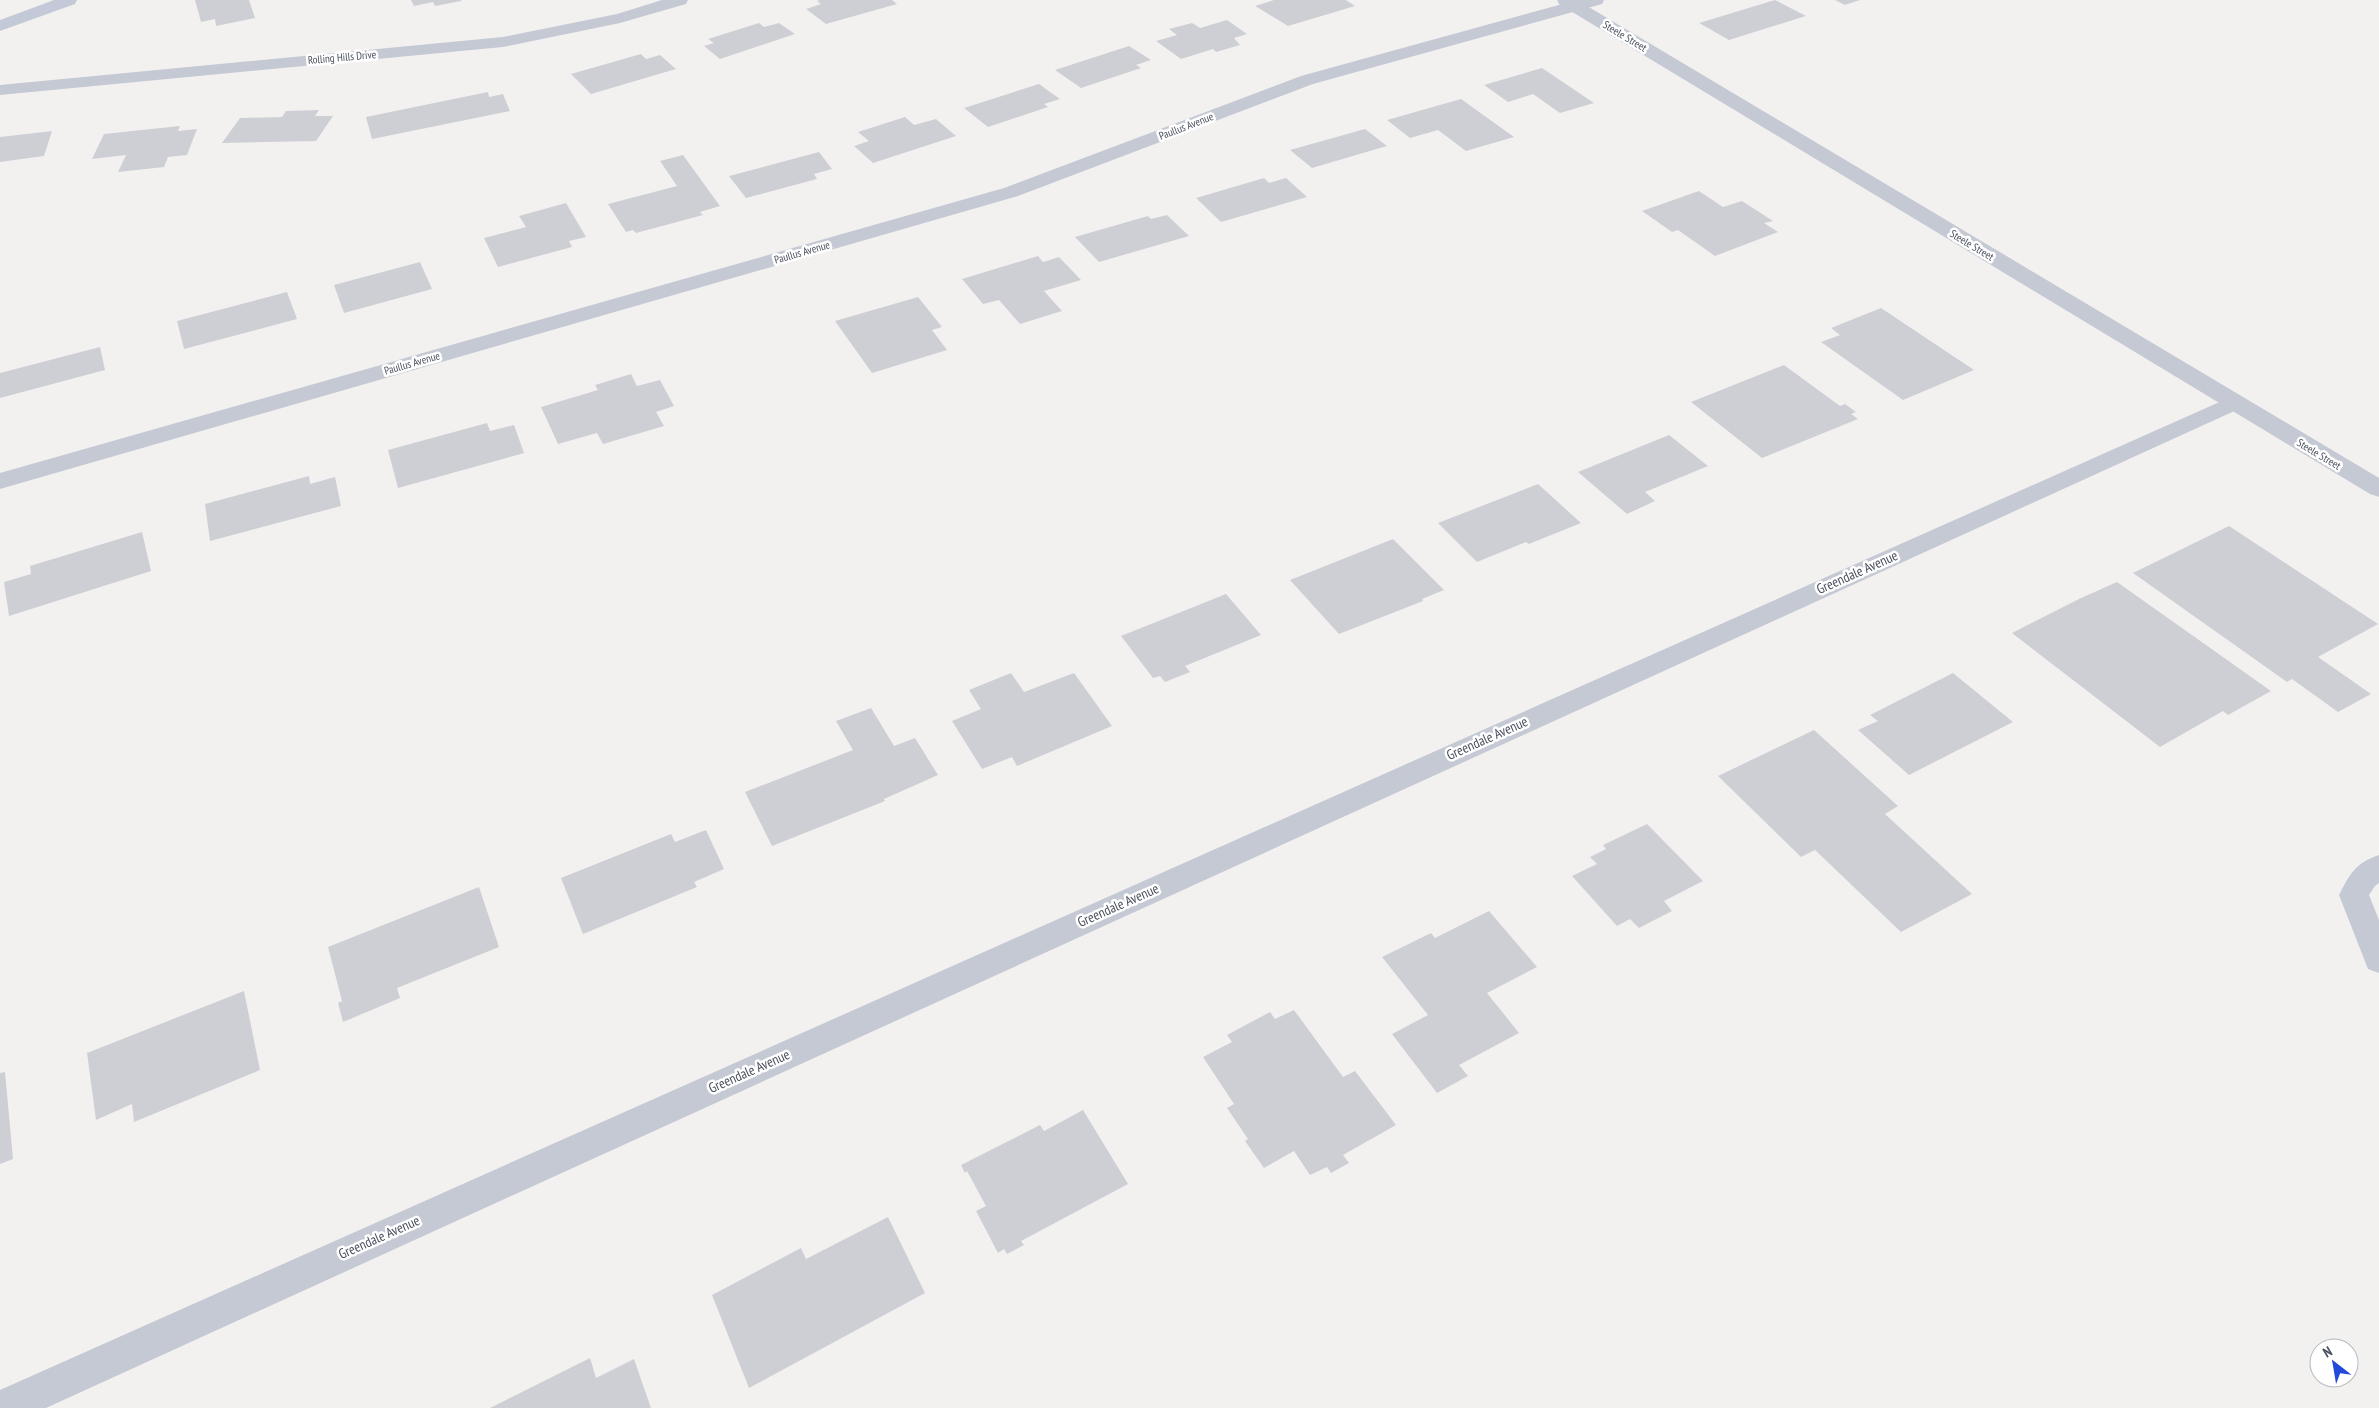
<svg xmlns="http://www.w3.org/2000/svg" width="2379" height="1408" font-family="'PT Sans Narrow',sans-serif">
	<rect width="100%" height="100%" fill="#f3f1f0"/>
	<!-- building -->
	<path fill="#cecfd5" d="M195 0H249L255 18 216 26 215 19 201 22Z
		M411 0H461V1L435 6 433 2 414 6Z
		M820 0H892L897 4 826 24 806 9 821 4 817 1Z
		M1274 0H1346L1355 6 1288 26 1255 6Z
		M1775 0 1806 16 1729 40 1699 23Z
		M1835 0H1860L1845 5Z
		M1227 20 1247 34 1234 38 1240 45 1216 52 1213 49 1181 59 1156 41 1177 35 1169 29 1192 23 1200 28Z
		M759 23 764 27 779 23 795 34 720 59 704 46 714 43 708 39Z
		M1129 46 1151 60 1136 65 1141 68 1081 88 1055 70Z
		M641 54 646 59 660 55 676 69 591 94 571 74Z
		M1542 68 1594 103 1560 113 1533 94 1508 102 1484 85Z
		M1039 84 1060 99 1044 104 1048 107 988 127 964 108Z
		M488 92 489 97 503 94 510 111 372 139 366 117Z
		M1461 99 1514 137 1466 151 1438 130 1410 138 1387 120Z
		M319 110 315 116H333L316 141 222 143 240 118 282 117 286 111Z
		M905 117 914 125 936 119 956 136 873 163 854 146 869 141 858 132Z
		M180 126 178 131 197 129 187 155 168 157 164 167 118 172 126 155 92 159 104 134Z
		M1365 129 1387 146 1312 168 1290 150Z
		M52 131 44 156 0 162V137Z
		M819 152 832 169 814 174 817 179 746 198 729 176Z
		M683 155 720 206 700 212 703 215 636 233 633 230 626 232 608 204 677 186 660 161Z
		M1264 178 1269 183 1286 178 1307 197 1221 222 1196 198Z
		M1699 191 1723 207 1742 201 1773 221 1764 223 1778 232 1715 256 1678 230 1672 232 1642 211Z
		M566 203 586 237 569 241 572 247 498 267 484 238 526 227 519 216Z
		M1167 215 1189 236 1099 262 1075 237 1148 216 1151 219Z
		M1038 256 1043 262 1059 257 1081 280 1044 291 1062 311 1020 324 999 300 983 304 962 279Z
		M420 262 432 289 344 313 334 285Z
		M287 292 297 319 184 349 177 321Z
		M918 297 942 327 932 330 947 350 872 373 835 321Z
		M1881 308 1974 370 1903 400 1821 342 1840 335 1831 328Z
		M100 347 105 370 0 398V373Z
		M1784 365 1840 406 1845 404 1856 412 1851 414 1858 419 1762 458 1691 402Z
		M631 374 637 386 660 380 674 406 656 412 664 426 603 444 597 433 558 444 541 407 598 390 595 385Z
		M487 423 490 431 514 425 524 453 398 488 388 450Z
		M1669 435 1708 466 1645 492 1655 501 1627 514 1578 472Z
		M309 476 310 484 335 477 341 506 210 541 205 504Z
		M1538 484 1581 523 1529 544 1526 542 1477 562 1438 523Z
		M2229 526 2378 624 2318 657 2371 694 2338 712 2292 679 2287 682 2133 573Z
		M142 532 151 571 9 616 4 582 31 574 30 566Z
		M1393 539 1444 590 1422 599 1423 601 1339 634 1290 580Z
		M2117 582 2271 691 2228 715 2223 711 2160 747 2012 633 2079 599Z
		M1226 594 1261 635 1185 666 1190 672 1165 682 1160 676 1153 678 1121 636Z
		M1011 673 1024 692 1074 673 1112 726 1017 766 1012 757 982 769 952 721 981 709 969 690Z
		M1953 673 2013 722 1909 775 1858 730 1878 721 1870 715Z
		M871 708 894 746 915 738 938 775 884 799 885 801 772 846 745 792 853 750 836 721Z
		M1814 730 1898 806 1885 814 1972 894 1901 932 1815 850 1801 857 1718 776Z
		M1647 824 1703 881 1664 901 1672 911 1639 928 1630 919 1617 926 1572 876 1597 864 1590 857 1606 849 1603 845Z
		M706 830 724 869 694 882 697 887 583 934 561 878 671 834 675 842Z
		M479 887 499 947 397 988 400 998 343 1022 338 1003 342 1001 328 947Z
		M1489 911 1537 967 1487 993 1519 1033 1459 1065 1468 1076 1437 1093 1392 1034 1428 1015 1382 957 1431 933 1435 938Z
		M244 991 260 1070 134 1122 132 1104 96 1120 87 1053Z
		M1294 1010 1343 1077 1355 1071 1396 1125 1343 1155 1349 1163 1331 1173 1327 1167 1310 1175 1294 1151 1264 1168 1245 1141 1248 1139 1227 1108 1234 1104 1203 1057 1232 1042 1227 1035 1270 1012 1275 1019Z
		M5 1072 13 1159 0 1164V1073Z
		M1083 1110 1128 1184 1021 1241 1024 1245 1007 1254 1004 1249 998 1253 976 1211 986 1206 967 1171 965 1173 961 1165 1040 1125 1044 1131Z
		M888 1217 925 1293 749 1388 712 1295 801 1248 806 1259Z
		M590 1358 596 1378 634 1359 651 1408H490Z"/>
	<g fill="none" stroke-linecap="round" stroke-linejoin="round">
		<!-- minor -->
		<path fill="#c5c9d4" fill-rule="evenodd" d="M662 0H688L686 4 620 23 503 47 0 95V85L503 37 617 14Z
			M1577 0H1604L1602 4 1313 84 1018 196 0 489V473L1004 188 1301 76Z
			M2233 396 2241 398 2244 403 2241 408 46 1408H0V1390Z
			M2379 855V883L2375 886 2369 895 2379 920V973L2368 969 2339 895C2350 874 2355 863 2379 855Z"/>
		<!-- tertiary -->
		<path fill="#c5c9d4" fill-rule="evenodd" d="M1557 0H1577L2379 478V497L2370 494 1559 4Z"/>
		<!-- secondary -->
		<path fill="#c4c9d8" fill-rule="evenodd" d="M54 0H77L75 4 0 31V20Z"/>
	</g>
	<g text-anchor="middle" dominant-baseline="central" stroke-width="5" stroke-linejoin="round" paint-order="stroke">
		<!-- far-street labels -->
		<g font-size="11" fill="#494f5d" stroke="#fff">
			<text transform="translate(1625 36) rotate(31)">Steele Street</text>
			<text transform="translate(342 57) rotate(-5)">Rolling Hills Drive</text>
			<text transform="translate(1186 126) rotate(-21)">Paullus Avenue</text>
			<text transform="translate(1972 245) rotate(31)">Steele Street</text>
			<text transform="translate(802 252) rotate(-16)">Paullus Avenue</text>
			<text transform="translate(412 363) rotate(-16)">Paullus Avenue</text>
			<text transform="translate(2319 454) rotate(31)">Steele Street</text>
		</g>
		<!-- street labels -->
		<g font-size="14" fill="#494f5d" stroke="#fff">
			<text transform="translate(1857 572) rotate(-24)">Greendale Avenue</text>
			<text transform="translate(1487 738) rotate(-24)">Greendale Avenue</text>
			<text transform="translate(1118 905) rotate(-24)">Greendale Avenue</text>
			<text transform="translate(749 1071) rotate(-24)">Greendale Avenue</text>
			<text transform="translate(379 1237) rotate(-24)">Greendale Avenue</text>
		</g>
	</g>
	<!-- north arrow -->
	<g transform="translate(2334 1363) rotate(329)"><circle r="24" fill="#ffffff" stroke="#b6b9be"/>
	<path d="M0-4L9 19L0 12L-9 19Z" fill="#2249db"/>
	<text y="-8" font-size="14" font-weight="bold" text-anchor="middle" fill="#494f5d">N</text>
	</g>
</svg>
